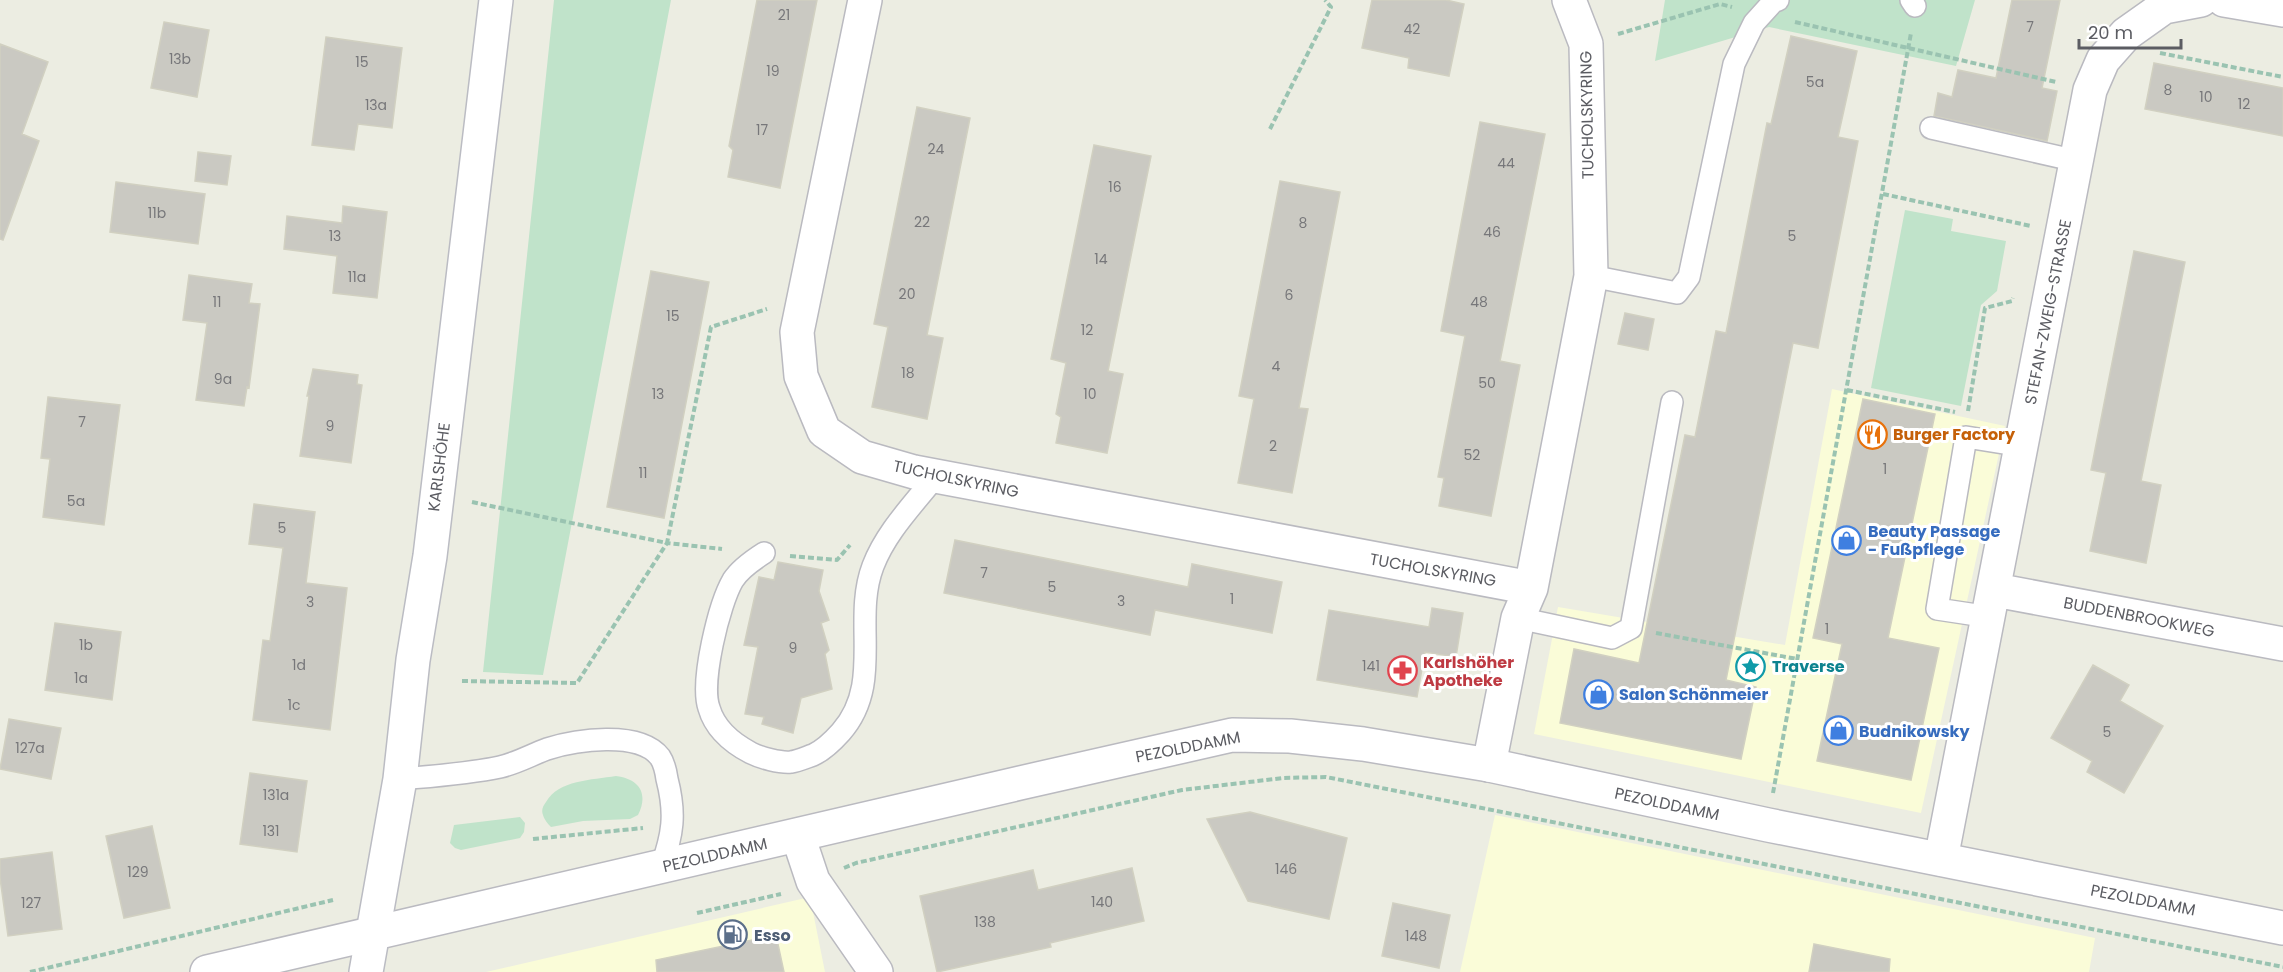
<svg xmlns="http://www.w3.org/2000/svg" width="2283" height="972" font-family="Poppins,sans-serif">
	<rect width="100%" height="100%" fill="#ecede2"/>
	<!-- commercial -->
	<path fill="#fafcd8" d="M1832 389 2005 426 1921 813 1534 734 1558 607 1785 645Z
		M1495 815 2095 938 2089 972H1460Z
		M810 897 825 972H486Z"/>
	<!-- green -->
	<path fill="#c0e3ca" d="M554 0H671L543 675 483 672Z
		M1665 0H1975L1956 66 1769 27 1655 61Z
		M1905 210 1953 219 1951 231 2006 241 1997 291 1981 305 1961 406 1871 388Z
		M616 776C639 779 649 793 638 815L630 819 583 821 551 827C548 824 544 819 543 815 541 810 543 806 546 802 558 780 592 780 616 776Z
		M520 817 525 823 524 832 520 838 461 850 455 848 450 843 454 825Z"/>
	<!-- building -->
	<path fill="#cac9c2" stroke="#d1d0c1" stroke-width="1.5" d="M757 0H817L780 188 728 177 733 150 729 146Z
		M1372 0H1446L1464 4 1449 76 1408 68 1409 58 1362 48Z
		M2012 0H2060L2042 88 2057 91 2047 141 1934 116 1938 93 1952 97 1958 70 1996 78Z
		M164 22 209 30 197 97 151 88Z
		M1791 36 1857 51 1838 137 1858 141 1818 348 1793 343 1726 680 1756 687 1741 759 1560 723 1574 649 1639 663 1685 435 1695 437 1716 331 1726 333 1767 123 1771 124Z
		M326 37 402 48 392 128 358 124 354 150 312 145Z
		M0 44 48 62 22 134 39 141 3 240 0 239Z
		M2154 63 2283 88V136L2145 109Z
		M917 107 970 118 927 335 943 338 927 419 872 407 888 327 874 324Z
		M1480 122 1545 134 1500 361 1520 365 1491 516 1439 506 1444 478 1438 477 1465 336 1441 331Z
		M1094 145 1151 156 1108 371 1123 374 1107 453 1056 443 1061 417 1056 414 1066 363 1051 359Z
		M198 152 231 156 227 185 195 181Z
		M1280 181 1340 192 1299 408 1308 409 1292 493 1238 483 1254 399 1239 396Z
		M116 182 205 194 198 244 110 232Z
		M343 206 387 212 377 298 333 293 337 256 284 249 287 216 342 223Z
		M2134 251 2185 262 2141 481 2161 485 2146 563 2090 551 2106 473 2091 470Z
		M651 271 709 282 664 518 607 507Z
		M189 275 252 284 249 303 260 304 249 388 247 387 244 406 196 400 207 323 183 320Z
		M1625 313 1654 319 1648 350 1618 344Z
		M313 369 358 375 357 384 362 385 351 463 300 456 309 396H307Z
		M48 397 120 405 104 525 43 517 50 459 41 458Z
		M1863 399 1935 414 1888 638 1939 648 1911 780 1817 761 1842 644 1813 638Z
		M254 504 315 512 306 583 347 588 330 730 253 720 263 640 270 641 283 548 249 544Z
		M955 540 1188 587 1192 564 1282 582 1272 633 1155 610 1150 635 944 593Z
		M778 562 823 570 819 591 829 620 821 623 829 650 825 654 832 689 801 698 793 733 762 724 764 717 745 714 758 647 744 645 759 577 774 580Z
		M1432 608 1463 613 1456 657 1425 652 1417 697 1317 680 1329 610 1429 627Z
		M55 623 121 632 112 700 45 690Z
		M2093 665 2129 685 2120 701 2163 726 2124 793 2087 772 2092 761 2051 738Z
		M9 719 61 728 51 779 0 769Z
		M250 773 307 781 297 852 240 844Z
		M1250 812 1347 838 1329 919 1248 901 1207 819Z
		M152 826 170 908 124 918 106 836Z
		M52 852 62 929 8 936 0 878V859Z
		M1132 868 1144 921 1050 943 1051 947 937 972 920 896 1033 870 1038 890Z
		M1393 903 1450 915 1439 968 1382 956Z
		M776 935 784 972H657L656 960Z
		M1814 944 1890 959 1889 972H1809Z"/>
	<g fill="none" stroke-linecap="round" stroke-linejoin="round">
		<defs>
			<path id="service" d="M1911 0 1915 6
				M1931 128 2077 161
				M1591 276 1677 293 1689 277 1734 64 1754 23 1773 2 1778 0
				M764 553C753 560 740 569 733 580 719 604 700 682 709 708 715 729 732 743 751 753 761 758 780 763 791 762 798 761 807 757 813 755 824 750 833 741 841 732 884 683 852 621 873 566 886 532 913 505 935 477
				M1990 617 1937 609 1966 437 2022 446
				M1518 618 1612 638 1631 628 1672 402
				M400 779C434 776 467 774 500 767 517 763 531 755 547 749 575 740 639 730 660 757 664 763 666 772 667 779 676 814 673 834 661 868"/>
			<path id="minor" d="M865 0 797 332 801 376 824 431 862 457 914 472 1531 588
				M2224 0 2283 10
				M1995 590 2283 644
				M1489 765 1518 618 1531 588 1591 276 1586 44 1569 0
				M798 836 813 881 876 972
				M1941 859 2090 90 2103 60 2126 34 2164 7 2201 0"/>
			<path id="tertiary" d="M207 972 1020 783 1232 735 1290 736 1363 744 1489 765 1768 825 2283 928"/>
			<path id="secondary" d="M366 972 400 779 413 660 430 556 496 0"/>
		</defs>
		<!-- service casing -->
		<use href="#service" stroke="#babac0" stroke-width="24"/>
		<!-- minor casing -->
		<use href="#minor" stroke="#babac0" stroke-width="36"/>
		<!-- tertiary casing -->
		<use href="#tertiary" stroke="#babac0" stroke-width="36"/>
		<!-- secondary casing -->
		<use href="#secondary" stroke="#bbbcc3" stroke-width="36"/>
		<!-- path -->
		<path stroke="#9ac3b1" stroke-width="4" stroke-dasharray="6 3" stroke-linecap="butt" d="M1795 22 2056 82
			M1618 34 1720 4 1732 7
			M2160 53 2283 77
			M1270 129 1331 7 1325 0
			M1883 194 2031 226
			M1847 390 1955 412
			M1968 411 1985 308 2012 301 2013 298
			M472 502 667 543 711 327 767 309
			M790 556 837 560 850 545
			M1656 633 1797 659
			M462 681 577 683 667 543 722 549
			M1773 793 1911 33
			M533 839 643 828
			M844 868 856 863 1182 790 1283 778 1326 777 2283 967
			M697 913 781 894
			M30 972 333 900"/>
		<!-- service -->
		<use href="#service" stroke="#fff" stroke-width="21"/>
		<!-- minor -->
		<use href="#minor" stroke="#fff" stroke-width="33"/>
		<!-- tertiary -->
		<use href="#tertiary" stroke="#fff" stroke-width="33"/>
		<!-- secondary -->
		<use href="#secondary" stroke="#fff" stroke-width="33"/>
	</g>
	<!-- icons -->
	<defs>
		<symbol id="restaurant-ring" viewBox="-11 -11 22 22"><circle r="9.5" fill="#fff" stroke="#e8710a" stroke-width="1.5"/><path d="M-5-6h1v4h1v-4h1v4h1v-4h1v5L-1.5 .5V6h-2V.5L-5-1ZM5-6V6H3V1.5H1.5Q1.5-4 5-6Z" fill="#e8710a"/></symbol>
		<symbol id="shop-ring" viewBox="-11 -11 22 22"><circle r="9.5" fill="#fff" stroke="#3f7fe0" stroke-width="1.5"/><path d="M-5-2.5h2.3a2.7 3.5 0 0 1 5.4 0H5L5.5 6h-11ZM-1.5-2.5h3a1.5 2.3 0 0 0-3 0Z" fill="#3f7fe0"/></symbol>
		<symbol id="sight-ring" viewBox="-11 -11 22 22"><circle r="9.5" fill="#fff" stroke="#0f9aa8" stroke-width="1.5"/><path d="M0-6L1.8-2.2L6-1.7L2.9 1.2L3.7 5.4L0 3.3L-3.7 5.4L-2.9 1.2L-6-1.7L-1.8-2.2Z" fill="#0f9aa8"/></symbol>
		<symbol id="pharmacy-ring" viewBox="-11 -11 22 22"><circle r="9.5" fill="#fff" stroke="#e0444e" stroke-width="1.5"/><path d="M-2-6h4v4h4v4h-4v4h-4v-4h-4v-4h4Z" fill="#e0444e"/></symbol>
		<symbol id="fuel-ring" viewBox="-11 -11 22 22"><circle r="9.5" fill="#fff" stroke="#5c6f8a" stroke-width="1.5"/><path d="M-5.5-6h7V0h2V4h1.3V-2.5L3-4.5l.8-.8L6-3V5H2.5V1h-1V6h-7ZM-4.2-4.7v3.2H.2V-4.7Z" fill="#5c6f8a"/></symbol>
	</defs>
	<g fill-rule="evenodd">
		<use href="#restaurant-ring" x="1856" y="418" width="33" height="33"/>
		<use href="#shop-ring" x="1830" y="524" width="33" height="33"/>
		<use href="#sight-ring" x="1734" y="650" width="33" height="33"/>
		<use href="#pharmacy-ring" x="1386" y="654" width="33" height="33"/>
		<use href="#shop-ring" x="1582" y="678" width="33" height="33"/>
		<use href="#shop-ring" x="1822" y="714" width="33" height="33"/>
		<use href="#fuel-ring" x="716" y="918" width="33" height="33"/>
	</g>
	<g text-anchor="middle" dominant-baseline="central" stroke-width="6" stroke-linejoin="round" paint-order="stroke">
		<!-- number labels -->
		<g font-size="14" fill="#77777a">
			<text x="784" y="15">21</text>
			<text x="2030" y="27">7</text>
			<text x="1412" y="29">42</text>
			<text x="180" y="59">13b</text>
			<text x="362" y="62">15</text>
			<text x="773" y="71">19</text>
			<text x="1815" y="82">5a</text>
			<text x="2168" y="90">8</text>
			<text x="2206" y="97">10</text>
			<text x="2244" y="104">12</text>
			<text x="376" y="105">13a</text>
			<text x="762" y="130">17</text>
			<text x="936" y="149">24</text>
			<text x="1506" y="163">44</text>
			<text x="1115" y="187">16</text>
			<text x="157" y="213">11b</text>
			<text x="922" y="222">22</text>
			<text x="1303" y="223">8</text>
			<text x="1492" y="232">46</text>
			<text x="335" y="236">13</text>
			<text x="1792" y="236">5</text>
			<text x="1101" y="259">14</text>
			<text x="357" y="277">11a</text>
			<text x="907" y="294">20</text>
			<text x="1289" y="295">6</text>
			<text x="217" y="302">11</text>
			<text x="1479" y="302">48</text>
			<text x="673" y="316">15</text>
			<text x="1087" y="330">12</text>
			<text x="1276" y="366">4</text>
			<text x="908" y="373">18</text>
			<text x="223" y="379">9a</text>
			<text x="1487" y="383">50</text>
			<text x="658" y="394">13</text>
			<text x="1090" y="394">10</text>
			<text x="82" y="422">7</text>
			<text x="330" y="426">9</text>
			<text x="1273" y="446">2</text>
			<text x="1472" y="455">52</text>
			<text x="1885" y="469">1</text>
			<text x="643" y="473">11</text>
			<text x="76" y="501">5a</text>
			<text x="282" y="528">5</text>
			<text x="984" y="573">7</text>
			<text x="1052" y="587">5</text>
			<text x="1232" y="599">1</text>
			<text x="1121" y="601">3</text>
			<text x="310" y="602">3</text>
			<text x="1827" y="629">1</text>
			<text x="86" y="645">1b</text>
			<text x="793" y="648">9</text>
			<text x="299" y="665">1d</text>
			<text x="1371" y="666">141</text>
			<text x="81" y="678">1a</text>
			<text x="294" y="705">1c</text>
			<text x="2107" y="732">5</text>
			<text x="30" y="748">127a</text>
			<text x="276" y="795">131a</text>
			<text x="271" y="831">131</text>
			<text x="1286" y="869">146</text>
			<text x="138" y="872">129</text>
			<text x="1102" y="902">140</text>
			<text x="31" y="903">127</text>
			<text x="985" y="922">138</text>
			<text x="1416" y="936">148</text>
		</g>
		<!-- street labels -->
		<g font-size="16" fill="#5b5c62" stroke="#fff">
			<text transform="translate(1587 115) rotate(-91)">TUCHOLSKYRING</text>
			<text transform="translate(2048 312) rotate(-79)">STEFAN-ZWEIG-STRASSE</text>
			<text transform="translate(439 467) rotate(-83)">KARLSHÖHE</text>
			<text transform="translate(956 479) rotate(12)">TUCHOLSKYRING</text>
			<text transform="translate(1433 570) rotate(10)">TUCHOLSKYRING</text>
			<text transform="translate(2139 617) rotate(11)">BUDDENBROOKWEG</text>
			<text transform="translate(1188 747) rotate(-11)">PEZOLDDAMM</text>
			<text transform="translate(1667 804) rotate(12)">PEZOLDDAMM</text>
			<text transform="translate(715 855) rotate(-13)">PEZOLDDAMM</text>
			<text transform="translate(2143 900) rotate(11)">PEZOLDDAMM</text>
		</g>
		<!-- food labels -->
		<g font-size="16" font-weight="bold" fill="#c56008" stroke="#fff" text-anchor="start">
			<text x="1893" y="434">Burger Factory</text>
		</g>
		<!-- shop labels -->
		<g font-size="16" font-weight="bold" fill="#366cbe" stroke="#fff" text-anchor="start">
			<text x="1868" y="531">Beauty Passage<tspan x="1868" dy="18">- Fußpflege</tspan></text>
			<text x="1619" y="694">Salon Schönmeier</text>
			<text x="1859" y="731">Budnikowsky</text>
		</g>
		<!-- health labels -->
		<g font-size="16" font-weight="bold" fill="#be3a42" stroke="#fff" text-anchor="start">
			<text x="1423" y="662">Karlshöher<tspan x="1423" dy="18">Apotheke</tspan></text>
		</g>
		<!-- culture labels -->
		<g font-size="16" font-weight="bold" fill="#0d838f" stroke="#fff" text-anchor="start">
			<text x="1772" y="666">Traverse</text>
		</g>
		<!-- service labels -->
		<g font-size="16" font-weight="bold" fill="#4e5e75" stroke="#fff" text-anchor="start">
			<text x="754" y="935">Esso</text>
		</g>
	</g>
	<!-- scale -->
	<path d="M2079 39v9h102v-9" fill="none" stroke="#5b5c62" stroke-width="3"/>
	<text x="2088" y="39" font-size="18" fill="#5b5c62" stroke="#ffffff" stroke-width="4.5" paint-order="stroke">20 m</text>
</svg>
